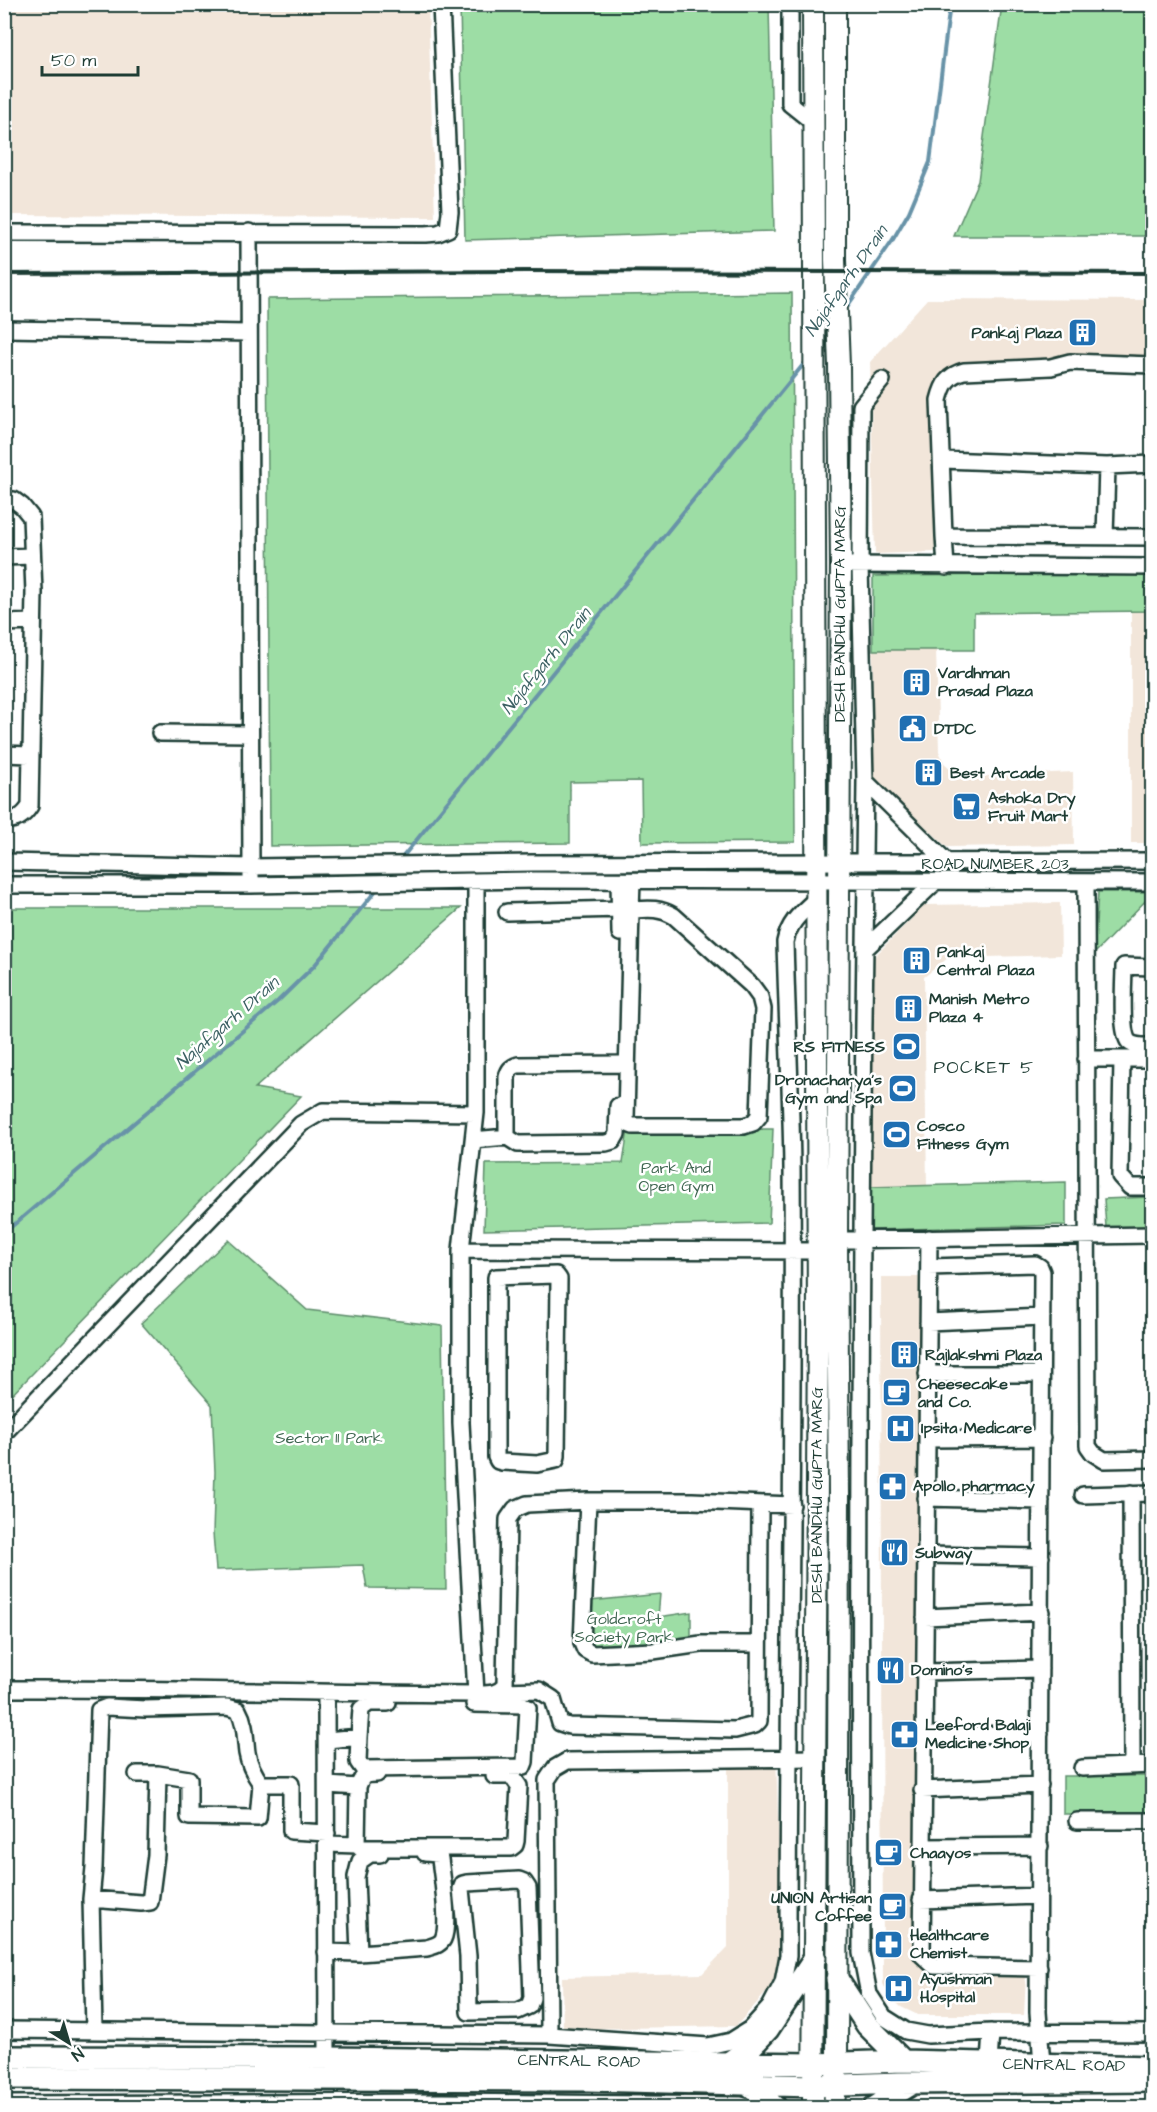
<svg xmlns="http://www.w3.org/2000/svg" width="1157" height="2112" font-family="'Architects Daughter',sans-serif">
	<rect width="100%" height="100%" fill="#fff"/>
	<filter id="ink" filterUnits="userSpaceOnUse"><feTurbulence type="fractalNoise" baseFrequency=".0167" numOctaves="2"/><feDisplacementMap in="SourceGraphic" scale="12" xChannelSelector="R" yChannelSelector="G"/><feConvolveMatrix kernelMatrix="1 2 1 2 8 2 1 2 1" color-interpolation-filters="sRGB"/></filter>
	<g filter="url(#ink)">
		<!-- built -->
		<path fill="#f2e6da" d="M428 5 435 217 5 215V6Z
			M927 299 1152 300V360L967 362 936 389 935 552 875 554 870 362Z
			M1131 611H1152V843H1131Z
			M873 650H936L939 751 944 763 956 773 970 777 1073 772 1074 845 947 847 872 776Z
			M1060 903 1061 955 948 958 924 977 927 1186 869 1187 871 960 925 905Z
			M881 1277H923L917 1953 937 1971 1026 1973 1024 2015H918L901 2007 889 1995 883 1984Z
			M728 1750H776L782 1975 736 2026 563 2029 562 1977 702 1974 728 1947Z"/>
		<!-- green -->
		<path fill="#9ddda5" stroke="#5e8d6c" stroke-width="1.5" d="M1002 4 1152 5V236H954L978 181Z
			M4 5 428 4V5L5 6Z
			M460 5H769L774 231 465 240Z
			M792 293 795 842 642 843 641 781 570 782V843L270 846 267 299Z
			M1152 574V611L974 613V650H873V576Z
			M1098 892H1152V894L1094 954Z
			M5 908H461L255 1088 301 1096 5 1402Z
			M773 1129 769 1223 484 1230 486 1164 623 1163 628 1130Z
			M1066 1182V1225L870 1230 869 1187Z
			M1152 1197V1227H1106L1104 1199Z
			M228 1240 307 1310 442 1326 446 1589 367 1588 363 1565 216 1570 213 1533 215 1472 212 1405 141 1323Z
			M660 1594 658 1617 691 1612V1647L648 1658 586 1659 590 1601Z
			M1063 1776H1152V1814H1063Z"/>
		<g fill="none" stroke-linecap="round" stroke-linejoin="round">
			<!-- stream -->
			<path stroke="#6893a8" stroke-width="4" d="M844 311 892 241 909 212 930 162 950 4
				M401 859 807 360
				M4 1233 278 1001 314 966 378 888"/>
			<defs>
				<path id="minor" d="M790 4V104L815 124
					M249 232 251 877
					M4 233 426 234 438 233 448 229 450 212 441 4
					M4 329 248 333
					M943 460 1107 466 1152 464
					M4 500H14L22 506 31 517 34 592 30 806C23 817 17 820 4 821
					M944 536 939 400C943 384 948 375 964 371L1051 367 1070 362 1152 365
					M1105 537 1107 466
					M4 557 32 556
					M850 565 1152 567
					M946 567 944 536 1152 537
					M4 623 33 622
					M160 733 250 734
					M4 754 30 755
					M865 781 946 861
					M864 861 865 781 860 566 861 406 882 380
					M4 862 251 867 533 863 1152 861
					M619 881 620 933
					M866 882C860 1239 860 1596 861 1953L869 1994 884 2017 906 2031 928 2035 991 2032 1152 2033
					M1086 882 1088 1446 1093 1453 1104 1460 1152 1459
					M4 885H251L535 880 1152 882
					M631 910C647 909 659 907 674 916L752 986 760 997 763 1009 759 1116 753 1123 744 1126H633L628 1124 626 1119 631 910 632 881
					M507 912 620 909
					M865 949 935 882
					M1152 967 1124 966C1124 981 1120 1032 1129 1042 1135 1047 1145 1046 1152 1046
					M1086 1059H1152
					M1122 1059 1120 1176 1130 1187H1152
					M618 1106 617 1134 613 1141 606 1143 518 1144 507 1137V1077C509 1070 511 1067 518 1065L620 1064
					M473 1140 507 1137
					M929 1238 922 1955 934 1966 1039 1968
					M837 1240 1152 1235
					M461 1250 818 1251
					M929 1267 1035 1264 1040 1267 1042 1272 1038 2012 1042 2064
					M556 1275 559 1279 557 1456 556 1460 537 1464 502 1462 498 1461 496 1457V1277Z
					M928 1322 1042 1317
					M927 1374H1041
					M4 1433 301 1124 323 1111 476 1113
					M927 1439 1042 1438
					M1131 1493 1132 1766
					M1083 1495 1152 1493
					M926 1498 1041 1501
					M588 1501 582 1643 585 1650 592 1654 653 1651 701 1644H758
					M925 1555 1041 1557
					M925 1617 1041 1612
					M924 1672 1040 1669
					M4 1689C162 1688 319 1693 476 1694L461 1423V1250L476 1113V881
					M502 1691 539 1690 553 1699 560 1723 569 1726 735 1730 755 1725 759 1721 760 1504
					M326 1693 327 2058
					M476 1694C487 1694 498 1695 505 1685L508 1519 515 1509 527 1504 588 1501H692L792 1505
					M923 1735 1040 1734
					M359 1737 361 1709 369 1703H388
					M327 1740 359 1737 358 1762 363 1769 523 1767 525 1762 528 1708 523 1705 474 1704
					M1082 1768 1152 1765
					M137 1774H158L189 1779V1817L258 1818 261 1784H291V1831L327 1833
					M327 1785 358 1787 357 1845 360 1848H511L515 1845 516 1841 519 1786 512 1776H494
					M358 1787C362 1775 365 1774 377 1774
					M922 1790 1040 1785
					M1077 1821H1152
					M327 1844 357 1845
					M922 1847 1040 1846
					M519 1880 524 1882 528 1888 532 1998 529 2006 518 2011 469 2012 468 1956 461 1889 463 1884 467 1883Z
					M91 1899 141 1903 150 1902 156 1855 158 1774
					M921 1900 1039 1896
					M326 1952 359 1953 427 1948C433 1946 440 1945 443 1939 450 1925 442 1876 440 1859L438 1854 425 1853
					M359 1953 356 1877 360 1861 370 1854H380
					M4 2030 549 2035 708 2046 731 2041 750 2029 770 2007 783 1982 788 1956C788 1693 794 1430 792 1167 791 1092 787 1017 785 942 789 922 801 913 816 899
					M94 2030 91 1899 94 1868 99 1710 107 1707 145 1709 227 1707 238 1710C246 1724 245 1738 247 1753 249 1765 254 1774 261 1784
					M549 2035 547 1780 555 1768 567 1761 816 1758
					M989 2063 991 2032
					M4 2104 443 2102 741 2105 750 2108"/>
				<path id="tertiary" d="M813 2108 818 1323 813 4
					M834 2108 837 2063 839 1496 837 1240 841 565 839 366 835 260V4"/>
				<path id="secondary" d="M837 1979 867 2025 903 2061
					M4 2057 327 2058 814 2064 903 2061 1152 2067
					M728 2063 751 2047 768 2029 815 1958
					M4 2078 588 2080 814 2086 899 2083 1152 2081
					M747 2084 776 2108
					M874 2108 913 2083"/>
			</defs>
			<!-- minor casing -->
			<use href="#minor" stroke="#1f3d34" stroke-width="20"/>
			<!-- tertiary casing -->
			<use href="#tertiary" stroke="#1f3d34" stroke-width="24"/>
			<!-- secondary casing -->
			<use href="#secondary" stroke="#1f3d34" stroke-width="26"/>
			<!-- minor -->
			<use href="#minor" stroke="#fff" stroke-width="15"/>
			<!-- tertiary -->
			<use href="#tertiary" stroke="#fff" stroke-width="20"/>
			<!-- secondary -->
			<use href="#secondary" stroke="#fff" stroke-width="21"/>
			<!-- rail -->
			<path stroke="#1f3d34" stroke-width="4" d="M4 274 525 271 1152 273"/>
		</g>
	</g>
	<!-- icons -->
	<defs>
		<symbol id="building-square" viewBox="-11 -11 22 22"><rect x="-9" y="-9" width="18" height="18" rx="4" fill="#1f6fb2" stroke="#fff"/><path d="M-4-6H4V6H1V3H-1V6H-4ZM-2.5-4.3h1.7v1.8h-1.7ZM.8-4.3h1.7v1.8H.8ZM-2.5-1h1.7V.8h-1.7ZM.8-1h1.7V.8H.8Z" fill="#fff"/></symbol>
		<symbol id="civic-square" viewBox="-11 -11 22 22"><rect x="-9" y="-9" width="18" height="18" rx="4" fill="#1f6fb2" stroke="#fff"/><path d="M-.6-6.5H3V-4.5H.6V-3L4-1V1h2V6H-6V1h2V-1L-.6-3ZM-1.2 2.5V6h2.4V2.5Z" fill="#fff"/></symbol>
		<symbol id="supermarket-square" viewBox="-11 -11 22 22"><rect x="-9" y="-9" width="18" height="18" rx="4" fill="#1f6fb2" stroke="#fff"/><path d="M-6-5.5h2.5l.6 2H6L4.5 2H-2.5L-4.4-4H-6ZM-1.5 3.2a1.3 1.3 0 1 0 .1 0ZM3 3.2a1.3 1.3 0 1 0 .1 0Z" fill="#fff"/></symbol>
		<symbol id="stadium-square" viewBox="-11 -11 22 22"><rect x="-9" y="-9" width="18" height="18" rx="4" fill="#1f6fb2" stroke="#fff"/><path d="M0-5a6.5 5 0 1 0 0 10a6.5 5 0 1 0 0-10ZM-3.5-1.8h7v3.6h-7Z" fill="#fff"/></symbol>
		<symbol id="cafe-square" viewBox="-11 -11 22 22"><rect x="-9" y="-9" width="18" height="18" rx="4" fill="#1f6fb2" stroke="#fff"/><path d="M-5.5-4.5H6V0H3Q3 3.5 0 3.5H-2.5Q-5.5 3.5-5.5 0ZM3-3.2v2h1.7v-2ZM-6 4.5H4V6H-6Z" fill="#fff"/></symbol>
		<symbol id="hospital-square" viewBox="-11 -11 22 22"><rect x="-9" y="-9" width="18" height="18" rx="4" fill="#1f6fb2" stroke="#fff"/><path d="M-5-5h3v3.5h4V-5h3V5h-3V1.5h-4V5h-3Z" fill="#fff"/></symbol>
		<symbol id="pharmacy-square" viewBox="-11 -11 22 22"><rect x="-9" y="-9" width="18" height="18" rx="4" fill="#1f6fb2" stroke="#fff"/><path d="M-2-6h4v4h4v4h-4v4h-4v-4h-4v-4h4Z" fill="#fff"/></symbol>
		<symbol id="restaurant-square" viewBox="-11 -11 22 22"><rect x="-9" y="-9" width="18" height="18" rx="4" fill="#1f6fb2" stroke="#fff"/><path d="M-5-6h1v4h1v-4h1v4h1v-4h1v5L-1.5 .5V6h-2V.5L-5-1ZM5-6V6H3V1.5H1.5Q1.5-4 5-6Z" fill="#fff"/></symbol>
	</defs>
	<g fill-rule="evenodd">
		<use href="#building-square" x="1066" y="316" width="33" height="33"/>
		<use href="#building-square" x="900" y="666" width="33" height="33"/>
		<use href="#civic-square" x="896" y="712" width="33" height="33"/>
		<use href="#building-square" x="912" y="756" width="33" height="33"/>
		<use href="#supermarket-square" x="950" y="790" width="33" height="33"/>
		<use href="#building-square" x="900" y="944" width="33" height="33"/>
		<use href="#building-square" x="892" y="992" width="33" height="33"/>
		<use href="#stadium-square" x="890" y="1030" width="33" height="33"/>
		<use href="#stadium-square" x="886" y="1072" width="33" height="33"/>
		<use href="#stadium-square" x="880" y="1118" width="33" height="33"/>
		<use href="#building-square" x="888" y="1338" width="33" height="33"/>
		<use href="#cafe-square" x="880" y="1376" width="33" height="33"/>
		<use href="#hospital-square" x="884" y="1412" width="33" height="33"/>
		<use href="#pharmacy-square" x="876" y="1470" width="33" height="33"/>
		<use href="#restaurant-square" x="878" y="1536" width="33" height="33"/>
		<use href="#restaurant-square" x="874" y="1654" width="33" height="33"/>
		<use href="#pharmacy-square" x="888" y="1718" width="33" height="33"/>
		<use href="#cafe-square" x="872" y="1836" width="33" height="33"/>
		<use href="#cafe-square" x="876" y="1890" width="33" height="33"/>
		<use href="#pharmacy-square" x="872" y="1928" width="33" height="33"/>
		<use href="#hospital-square" x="882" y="1972" width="33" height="33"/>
	</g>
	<g text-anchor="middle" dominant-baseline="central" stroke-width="5" stroke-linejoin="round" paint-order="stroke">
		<!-- poi labels -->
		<g font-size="16" font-weight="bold" fill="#1f3d34" stroke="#fff" text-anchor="start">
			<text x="1062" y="333" text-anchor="end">Pankaj Plaza</text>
			<text x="938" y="673">Vardhman<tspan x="938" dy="18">Prasad Plaza</tspan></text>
			<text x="934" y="729">DTDC</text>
			<text x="950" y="773">Best Arcade</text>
			<text x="988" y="798">Ashoka Dry<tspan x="988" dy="18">Fruit Mart</tspan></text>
			<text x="937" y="952">Pankaj<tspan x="937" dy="18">Central Plaza</tspan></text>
			<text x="929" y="999">Manish Metro<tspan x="929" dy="18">Plaza 4</tspan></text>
			<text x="885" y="1047" text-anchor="end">RS FITNESS</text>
			<text x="882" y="1080" text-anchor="end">Dronacharya's<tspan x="882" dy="18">Gym and Spa</tspan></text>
			<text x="917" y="1126">Cosco<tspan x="917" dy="18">Fitness Gym</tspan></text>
			<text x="925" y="1355">Rajlakshmi Plaza</text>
			<text x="918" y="1384">Cheesecake<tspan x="918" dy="18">and Co.</tspan></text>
			<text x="921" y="1428">Ipsita Medicare</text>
			<text x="913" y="1486">Apollo pharmacy</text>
			<text x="915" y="1553">Subway</text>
			<text x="911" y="1670">Domino's</text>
			<text x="925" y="1725">Leeford Balaji<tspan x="925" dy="18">Medicine Shop</tspan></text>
			<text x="910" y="1853">Chaayos</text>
			<text x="872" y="1898" text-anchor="end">UNION Artisan<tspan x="872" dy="18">Coffee</tspan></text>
			<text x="910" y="1935">Healthcare<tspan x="910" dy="18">Chemist</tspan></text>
			<text x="920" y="1979">Ayushman<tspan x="920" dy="18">Hospital</tspan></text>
		</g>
		<!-- street labels -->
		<g font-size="16" fill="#1f3d34" stroke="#fff">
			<text transform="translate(840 614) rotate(-90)">DESH BANDHU GUPTA MARG</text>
			<text x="995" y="864">ROAD NUMBER 203</text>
			<text transform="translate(817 1495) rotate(-90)">DESH BANDHU GUPTA MARG</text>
			<text transform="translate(579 2061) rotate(1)">CENTRAL ROAD</text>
			<text transform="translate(1064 2065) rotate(1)">CENTRAL ROAD</text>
		</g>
		<!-- park labels -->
		<g font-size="16" fill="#3e6550" stroke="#fff">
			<text x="676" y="1168">Park And<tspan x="676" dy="18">Open Gym</tspan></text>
			<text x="329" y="1438">Sector 11 Park</text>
			<text x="624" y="1619">Goldcroft<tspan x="624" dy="18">Society Park</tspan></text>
		</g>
		<!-- water labels -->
		<g font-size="18" font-style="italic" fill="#3d6164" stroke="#fff">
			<text transform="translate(846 281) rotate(-55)">Najafgarh Drain</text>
			<text transform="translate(546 661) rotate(-51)">Najafgarh Drain</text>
			<text transform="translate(227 1023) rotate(-41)">Najafgarh Drain</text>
		</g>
		<!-- neighbourhood labels -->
		<g font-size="18" letter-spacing="1.5" fill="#1f3d34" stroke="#fff">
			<text x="984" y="1067">POCKET 5</text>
		</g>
	</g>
	<!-- margin -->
	<rect width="1157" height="2112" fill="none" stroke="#fff" stroke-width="24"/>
	<rect x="12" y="12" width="1133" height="2088" fill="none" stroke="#1f3d34" stroke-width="2" filter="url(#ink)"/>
	<!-- north arrow -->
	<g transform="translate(69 2043) rotate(143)" stroke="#ffffff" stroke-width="4.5" paint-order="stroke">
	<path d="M0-4.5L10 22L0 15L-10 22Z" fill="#1f3d34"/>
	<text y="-9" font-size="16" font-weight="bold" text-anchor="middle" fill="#1f3d34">N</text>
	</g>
	<!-- scale -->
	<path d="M42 66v9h96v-9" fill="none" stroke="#1f3d34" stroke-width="3"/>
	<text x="51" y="66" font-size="18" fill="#1f3d34" stroke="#ffffff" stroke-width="4.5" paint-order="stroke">50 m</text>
</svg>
